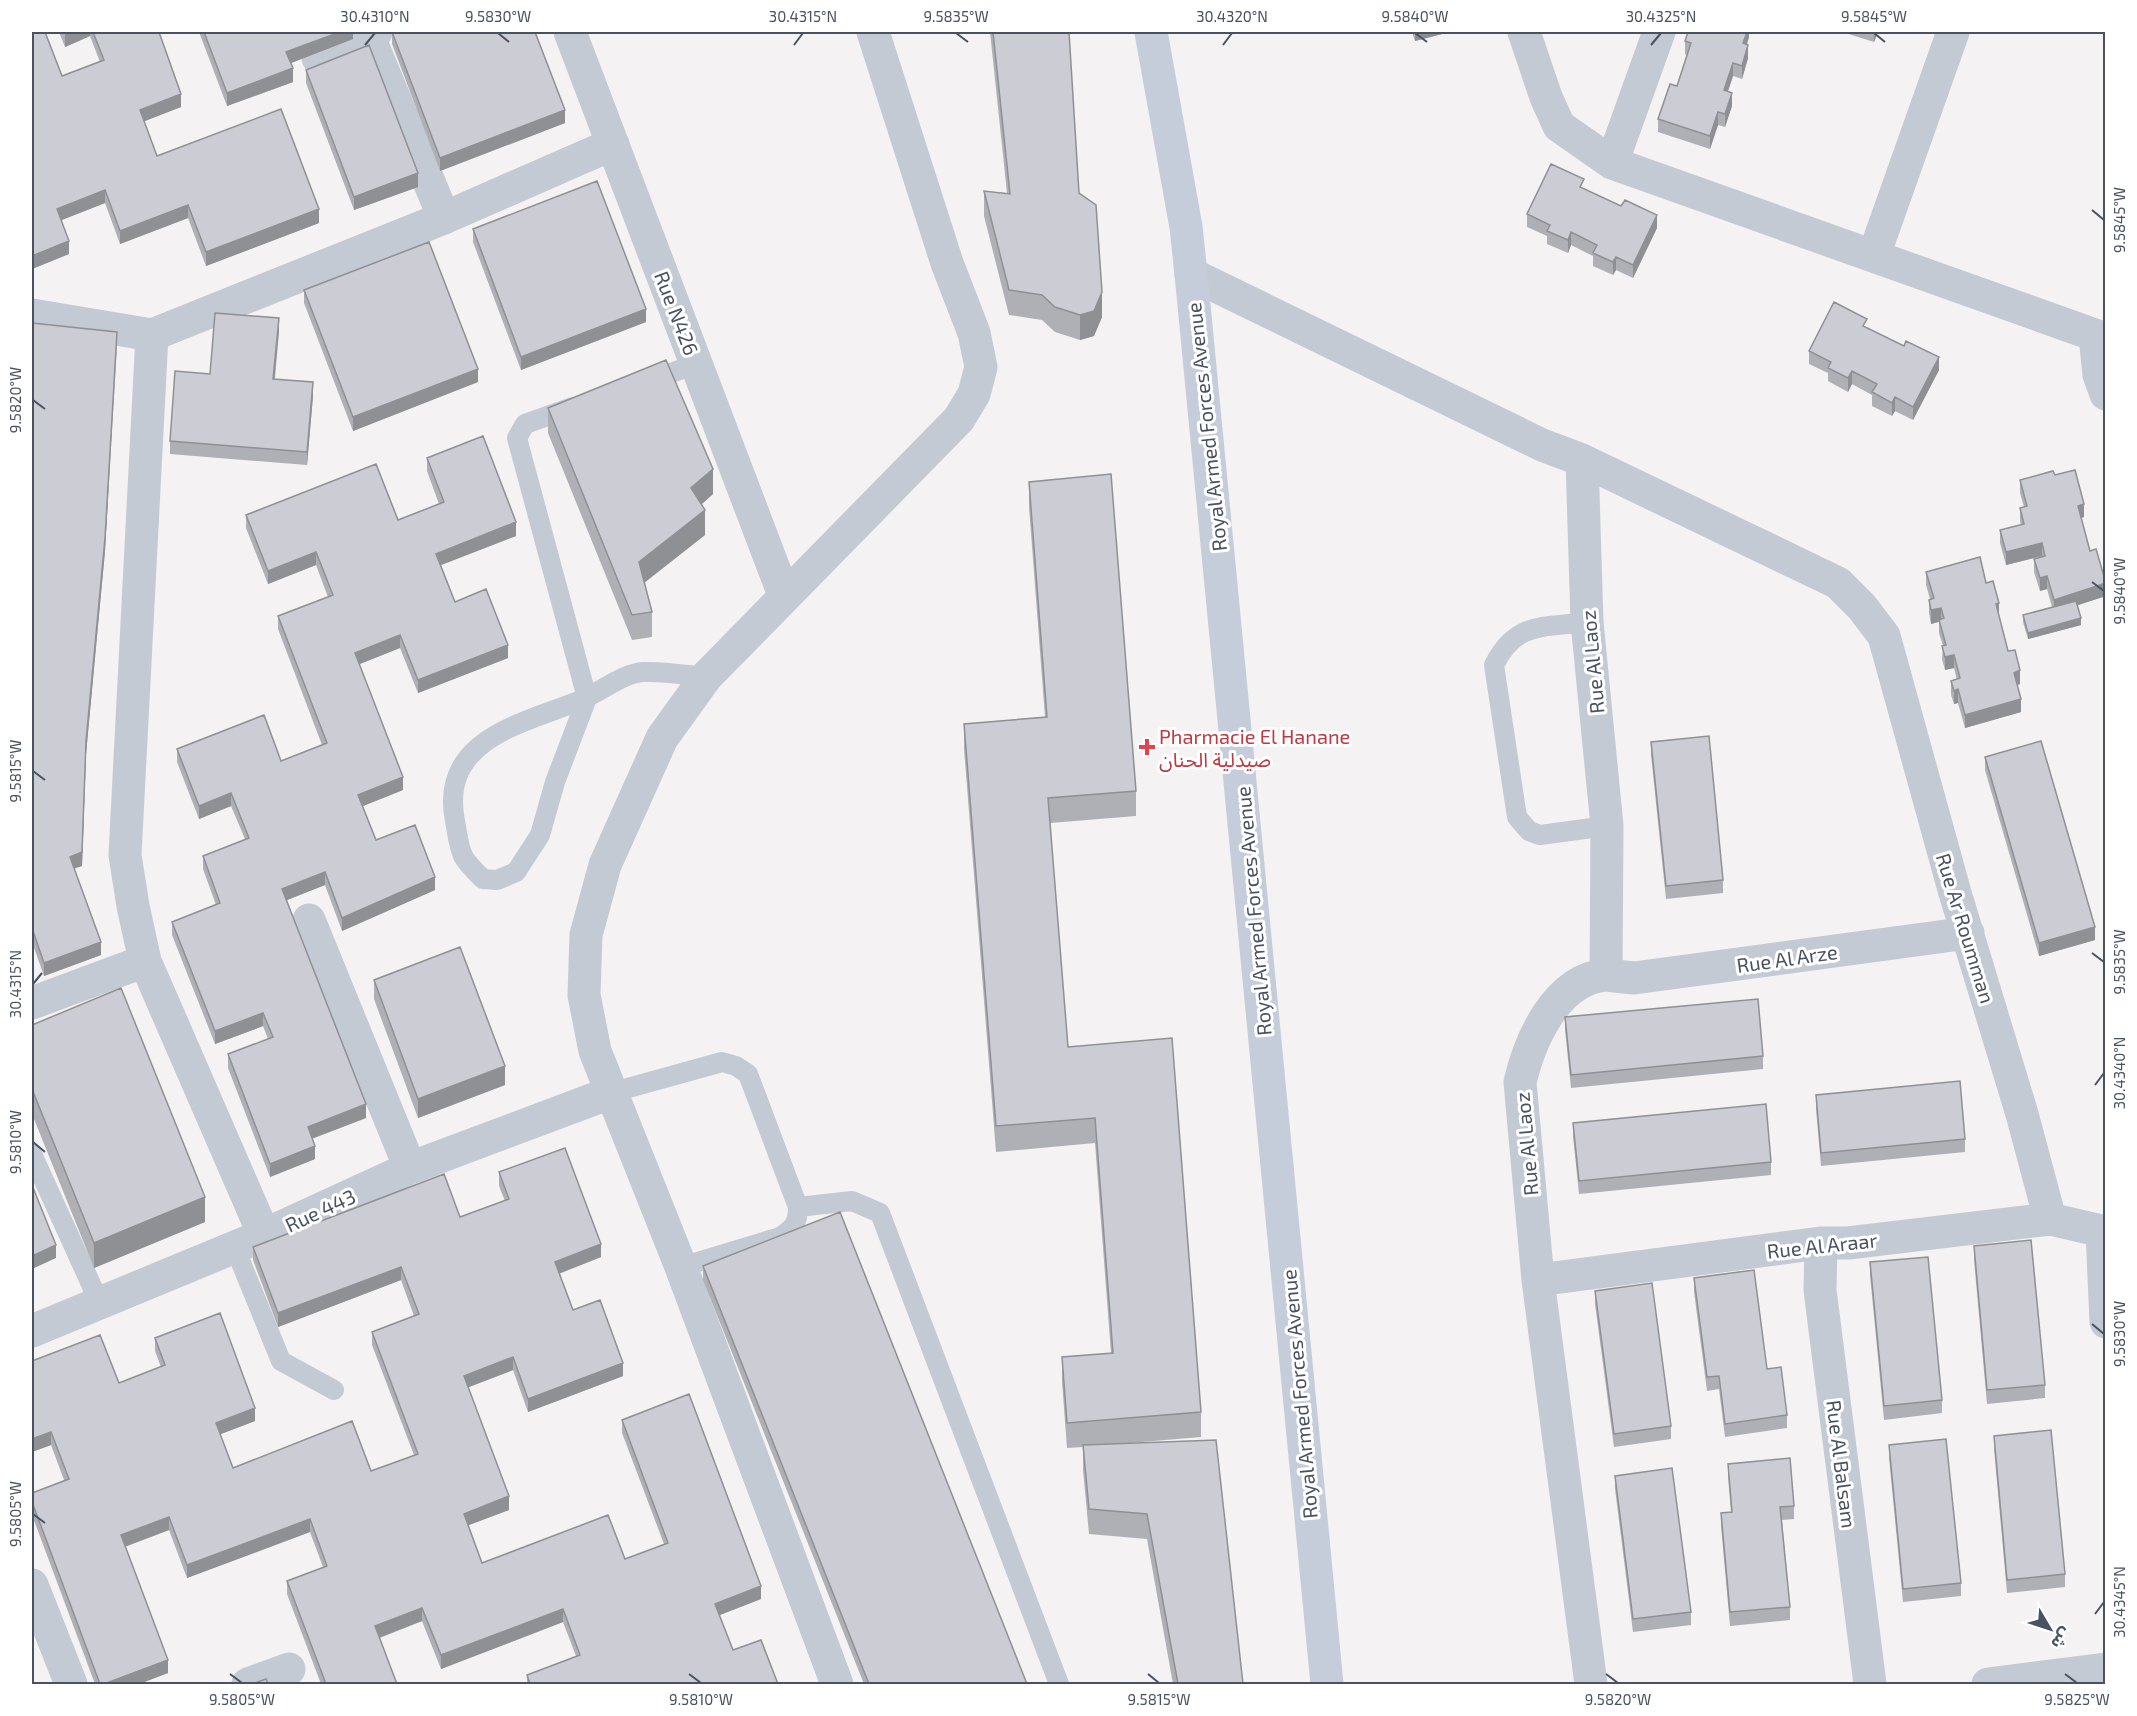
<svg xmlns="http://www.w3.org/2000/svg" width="2137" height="1716" font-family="'Exo 2','Noto Sans Arabic',sans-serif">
	<rect width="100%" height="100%" fill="#f4f2f2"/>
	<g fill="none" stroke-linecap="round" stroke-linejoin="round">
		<!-- lane -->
		<path stroke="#c3cad3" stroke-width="20" d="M646 382 696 364
			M573 407 525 424 517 438 587 698 555 782 540 835 516 872 497 880 483 879C458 855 461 854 455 821 439 739 522 724 581 700 601 692 621 674 643 672 663 671 686 675 706 677
			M1587 622C1543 628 1516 621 1494 665L1517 817 1529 831 1540 835 1607 826
			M610 1093 722 1062 736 1066 748 1074 798 1207C798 1223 794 1228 780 1237L681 1267
			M32 1154 100 1304
			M798 1207 852 1201 880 1213 1059 1684
			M235 1248 281 1361 334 1390"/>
		<!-- street -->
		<path stroke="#c3cad3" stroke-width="33" d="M367 32 444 218
			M570 32 784 595
			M1524 32 1546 97 1559 126 1612 163 2106 339
			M318 58 376 32
			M1612 163 1659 32
			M1874 255 1953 32
			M1191 274 1542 445 1582 460 1838 583 1862 607 1884 636 1955 893 2022 1114 2050 1219
			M32 315 152 335 444 218 613 144
			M152 335 125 855 133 906 145 961 264 1235
			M2095 336 2099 375 2106 394
			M1582 460 1587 622 1607 826 1606 975C1556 979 1530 1040 1520 1082L1538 1280 1591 1684
			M309 920 410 1168
			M1606 975 1634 978 1968 933
			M32 1003 145 961
			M2102 1231 2106 1322
			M1821 1243 1820 1290 1870 1684
			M1538 1280 1821 1243H1848L2050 1219 2106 1232
			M32 1331 264 1235 410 1168 610 1093
			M32 1585 71 1684
			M248 1684 289 1669
			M837 1684 681 1267 595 1051 584 995 586 935 605 865 662 738 706 677 959 419 974 394 981 367 974 333 947 263 873 32
			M1988 1684 2106 1669"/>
		<!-- secondary -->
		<path stroke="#c5ccda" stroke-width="33" d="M1151 32 1186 227 1191 274 1327 1684"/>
	</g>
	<!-- wall -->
	<path fill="#afb0b6" d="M59 32H159L181 107 144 121 157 156 319 223 206 266 188 218 120 244 105 203 61 220 69 254 32 269 62 76 100 62 90 36 65 47Z
		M199 32H353V39L291 63 293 82 227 106Z
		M392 32 565 123 440 171 392 44Z
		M990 32H1069L1079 193 1102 317 1094 336 1080 340 1055 332 1042 320 1009 315 984 216V191L1007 193Z
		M1412 32H1450L1415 41Z
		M1749 32V37L1747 44 1748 58 1742 79 1733 76 1728 91 1732 106 1725 127 1718 125 1710 149 1658 132V119L1677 86 1687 55 1685 54V41Z
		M1842 32H1878L1874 42Z
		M306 70 418 187 354 210 306 83Z
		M1584 188 1657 228 1633 278 1616 270 1613 275 1593 266V256L1571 245 1568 253 1547 244V236L1527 227V214Z
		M473 229 646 322 521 370 473 242Z
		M304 290 478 382 353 431 304 303Z
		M32 323 117 345 105 551 86 754 82 866 74 868 101 955 44 976 32 942Z
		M1867 327 1939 370 1913 420 1895 411 1892 416 1872 406V395L1852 384 1848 392 1828 381V373L1809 364V351Z
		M279 331 275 379 313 396 307 465 170 454V441L210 374Z
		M548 408 713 494 701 504 705 535 644 582 652 612V637L632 640 548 433Z
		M427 458 516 536 441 565 455 602 508 658 418 693 400 648 359 664 403 790 363 806 376 840 435 890 342 931 325 885 287 900 366 1118 312 1139 315 1159 270 1177 228 1068V1054L268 1039 263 1026 215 1044 172 935V922L216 905 203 869V856L245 839 231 806 199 819 177 762V749L281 761 322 745 278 629V616L328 597 316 565 268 584 246 528V515L398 520 439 504 427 471Z
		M2055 475 2084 517 2081 518 2090 551 2106 581V596L2077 605 2081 625 2028 639 2023 622V615L2052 607 2047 589 2040 591 2034 572V559L2042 556 2006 565 2000 543V530L2021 525 2020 521V508L2024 507 2020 493V480Z
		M1029 482 1136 791V816L1050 823 1068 1047 1172 1038 1201 1412V1437L1118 1444 1243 1684H1173L1147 1539 1089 1534 1083 1470V1447L1067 1448 1062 1382V1357L1111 1353 1095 1143 996 1152 964 749V724L1045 717 1029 507Z
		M1926 572 1986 583 1999 616 2008 651 2020 684 2017 685 2021 712 1965 728 1958 703 1954 704 1951 695V681L1957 680 1954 668 1945 670 1942 659 1943 646 1939 633V622L1931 624 1929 613V600L1930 599 1926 585Z
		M1651 742 1723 880V893L1666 899 1651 755Z
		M1985 757 2095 940 2039 956 1985 770Z
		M374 980 505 1085 418 1118 374 999Z
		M1565 1017 1763 1056V1069L1571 1088 1565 1030Z
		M32 1025 205 1222 94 1268 32 1114Z
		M1816 1095 1965 1139V1152L1821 1166 1816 1109Z
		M1573 1123 1771 1162V1175L1579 1194 1573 1136Z
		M499 1172 601 1257 559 1274 573 1310 623 1376 528 1412 513 1370 468 1387 509 1510 468 1525 482 1563 625 1559 664 1544 622 1433V1420L761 1599 719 1615 733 1650 778 1684H527V1675L576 1656 563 1622 441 1669 422 1621 380 1638 397 1684H321L287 1594V1581L323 1567 310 1532 187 1578 169 1530 125 1547 168 1673 139 1684H95L32 1515V1493L64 1480 51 1445 32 1452V1361L119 1383 161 1367 155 1351V1338L255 1421 220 1434 233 1468 371 1471 414 1455 372 1345V1332L414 1316 401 1280 278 1327 253 1260V1247L460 1217 505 1201 499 1186Z
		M1974 1246 2045 1385V1398L1987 1404 1974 1260Z
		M1870 1262 1942 1400V1413L1884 1420 1870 1275Z
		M703 1266 1027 1684H864L703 1280Z
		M1694 1278 1767 1369 1787 1415V1428L1725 1437 1719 1389 1707 1391 1694 1292Z
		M1595 1291 1671 1426V1439L1614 1447 1595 1304Z
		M1994 1436 2065 1574V1587L2007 1593 1994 1449Z
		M1889 1445 1961 1583V1596L1903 1602 1889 1458Z
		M1728 1464 1794 1506V1519L1782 1520 1790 1607V1620L1730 1626 1721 1526V1513L1731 1512 1728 1477Z
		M1615 1476 1691 1612V1625L1633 1632 1615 1489Z"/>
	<!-- shaded-wall -->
	<path fill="#8f9094" d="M70 32H90V36L65 47V34Z
		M340 32H353V39L286 65V52Z
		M1415 32H1450L1415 41Z
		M1747 32H1749V37L1743 56V43Z
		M1874 32H1878L1874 42Z
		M1748 45V58L1742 79V66Z
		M1733 63V76L1724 103V90Z
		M293 68V82L227 106V93Z
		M1732 93V106L1725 127V114Z
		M181 94V107L140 123V110Z
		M565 110V123L440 171V158Z
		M1718 112V125L1710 149V136Z
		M418 173V187L354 210V197Z
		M105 190V203L57 222V209Z
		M188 205V218L120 244V231Z
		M319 209V223L206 266V252Z
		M1657 215V228L1633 278V265Z
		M1571 232V245L1568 253V240Z
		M69 241V254L32 269V256Z
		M1616 257V270L1613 275V262Z
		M1102 292V317L1094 336 1080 340V315Z
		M646 309V322L521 370V357Z
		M279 318V331L273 392V379Z
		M117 332 105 551 86 754 82 866 70 870V857L86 741Z
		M1939 357V370L1913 420V407Z
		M478 369V382L353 431V417Z
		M1852 371V384L1848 392V378Z
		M313 382V396L307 465V452Z
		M1895 397V411L1892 416V403Z
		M713 469V494L691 514V488Z
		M2084 504V517L2078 519V506Z
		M705 510V535L639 587V562Z
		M516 522V536L436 567V554Z
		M2042 543V556L2006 565V552Z
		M316 552V565L268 584V571Z
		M2047 576V589L2040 591V578Z
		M2106 583V596L2054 613V600Z
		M1999 603V616L1996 618V604Z
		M1941 608V621L1931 624V610Z
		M2081 618V625L2028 639V633Z
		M400 635V648L355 666V653Z
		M508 645V658L418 693V680Z
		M1954 655V668L1945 670V657Z
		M2020 670V684L2014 686V673Z
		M1958 689V703L1954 704V691Z
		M2021 699V712L1965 728V715Z
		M403 777V790L358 808V795Z
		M231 793V806L199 819V806Z
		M325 872V885L282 902V889Z
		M435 877V890L342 931V918Z
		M2095 927V940L2039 956V943Z
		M101 942V955L44 976V963Z
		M263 1013V1026L215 1044V1031Z
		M505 1066V1085L418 1118V1099Z
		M366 1104V1118L308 1140V1127Z
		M315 1146V1159L270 1177V1164Z
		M205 1197V1222L94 1268V1243Z
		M601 1244V1257L555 1275V1262Z
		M56 1245V1258L32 1269V1256Z
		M401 1267V1280L278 1327V1313Z
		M513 1357V1370L464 1389V1376Z
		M623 1363V1376L528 1412V1399Z
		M255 1408V1421L216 1436V1423Z
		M51 1432V1445L32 1452V1439Z
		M509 1496V1510L464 1527V1514Z
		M169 1517V1530L121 1548V1535Z
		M310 1519V1532L187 1578V1565Z
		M761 1586V1599L715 1617V1604Z
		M422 1608V1621L375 1639V1626Z
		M563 1609V1622L441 1669V1655Z
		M168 1660V1673L139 1684H104Z"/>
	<!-- building -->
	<path fill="#cccdd4" stroke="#8f9094" stroke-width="1.5" d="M36 32H45L62 76 104 60 93 32H159L181 94 140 110 157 156 281 109 319 209 206 252 188 205 120 231 105 190 57 209 69 241 32 256V33Z
		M204 32H340L286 52 293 68 227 93Z
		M392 32H535L565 110 440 158Z
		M993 32H1069L1079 193 1096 205 1102 292 1094 311 1080 315 1055 307 1042 295 1009 290 984 191 1010 194Z
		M1688 32H1747L1743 43 1748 45 1742 66 1733 63 1724 90 1732 93 1725 114 1718 112 1710 136 1658 119 1670 84 1677 86 1691 43 1685 41Z
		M369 45 418 173 354 197 306 70Z
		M1551 164 1584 179 1580 187 1621 206 1625 200 1657 215 1633 265 1616 257 1613 262 1593 253 1597 245 1571 232 1568 240 1547 231 1550 225 1527 214Z
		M597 181 646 309 521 357 473 229Z
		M429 242 478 369 353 417 304 290Z
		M1834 302 1867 319 1863 326 1904 346 1906 341 1939 357 1913 407 1895 397 1892 403 1872 392 1877 384 1852 371 1848 378 1828 368 1831 362 1809 351Z
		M215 313 279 318 273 379 313 382 307 452 170 441 175 371 210 374Z
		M32 323 117 332 105 538 86 741 82 852 70 857 101 942 44 963 32 928Z
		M666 360 713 469 691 488 705 510 639 562 652 612 632 615 548 408Z
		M483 436 516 522 436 554 455 602 486 589 508 645 418 680 400 635 355 653 403 777 358 795 376 840 415 825 435 877 342 918 325 872 282 889 366 1104 308 1127 315 1146 270 1164 228 1054 273 1037 263 1013 215 1031 172 922 220 903 203 856 249 838 231 793 199 806 177 749 264 715 281 761 327 743 278 616 333 595 316 552 268 571 246 515 376 464 398 520 444 502 427 458Z
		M2075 470 2084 504 2078 506 2090 551 2096 549 2106 583 2054 600 2047 576 2040 578 2034 559 2045 556 2042 543 2006 552 2000 530 2024 524 2020 508 2027 506 2020 480 2053 471 2055 475Z
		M1111 474 1136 791 1048 798 1068 1047 1172 1038 1201 1412 1067 1423 1062 1357 1113 1353 1095 1118 996 1126 964 724 1047 717 1029 482Z
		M1980 557 1986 583 1993 581 1999 603 1996 604 2008 651 2015 650 2020 670 2014 673 2021 699 1965 715 1958 689 1954 691 1951 681 1960 678 1954 655 1945 657 1942 646 1946 645 1939 620 1944 618 1941 608 1931 610 1929 600 1934 598 1926 572Z
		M2076 601 2081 618 2028 633 2023 615Z
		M1709 736 1723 880 1666 886 1651 742Z
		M2041 741 2095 927 2039 943 1985 757Z
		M460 947 505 1066 418 1099 374 980Z
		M121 988 205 1197 94 1243 32 1089V1025Z
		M1758 999 1763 1056 1571 1075 1565 1017Z
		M1960 1081 1965 1139 1821 1153 1816 1095Z
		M1766 1104 1771 1162 1579 1181 1573 1123Z
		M565 1148 601 1244 555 1262 573 1310 600 1300 623 1363 528 1399 513 1357 464 1376 509 1496 464 1514 482 1563 608 1515 625 1559 668 1543 622 1420 689 1394 761 1586 715 1604 733 1650 761 1640 778 1684H530L527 1675 580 1655 563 1609 441 1655 422 1608 375 1626 397 1684H326L287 1581 327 1566 310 1519 187 1565 169 1517 121 1535 168 1660 104 1684H100L32 1502V1493L69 1479 51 1432 32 1439V1361L100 1335 119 1383 165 1365 155 1338 220 1313 255 1408 216 1423 233 1468 352 1421 371 1471 418 1454 372 1332 419 1314 401 1267 278 1313 253 1247 444 1174 460 1217 509 1199 499 1172Z
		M32 1185 56 1245 32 1256Z
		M840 1212 1027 1684H869L703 1266Z
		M2031 1240 2045 1385 1987 1390 1974 1246Z
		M1928 1257 1942 1400 1884 1406 1870 1262Z
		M1754 1270 1767 1369 1781 1367 1787 1415 1725 1424 1719 1376 1707 1377 1694 1278Z
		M1652 1283 1671 1426 1614 1434 1595 1291Z
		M2051 1430 2065 1574 2007 1580 1994 1436Z
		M1946 1439 1961 1583 1903 1589 1889 1445Z
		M1216 1440 1243 1684H1178L1147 1514 1089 1509 1083 1445Z
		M1790 1458 1794 1506 1780 1507 1790 1607 1730 1612 1721 1513 1732 1512 1728 1464Z
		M1672 1468 1691 1612 1633 1619 1615 1476Z
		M266 1679 268 1684H252Z"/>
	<!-- ticks -->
	<path fill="none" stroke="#495260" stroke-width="2" d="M498 33 509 42M956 33 968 42M1415 33 1427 42M1874 33 1885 42M365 45 375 33M794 45 803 33M1223 45 1232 33M1651 45 1661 33M2092 210 2104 220M33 400 45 409M2092 582 2104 591M33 771 45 780M2092 953 2104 962M33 984 42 973M2095 1085 2104 1073M33 1142 45 1152M2092 1324 2104 1334M33 1514 45 1523M2095 1614 2104 1602M230 1674 242 1683M689 1674 701 1683M1148 1674 1159 1683M1606 1674 1618 1683M2065 1674 2077 1683"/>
	<!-- markers -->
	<path fill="#e0444e" stroke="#fff" stroke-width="2" d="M1144 738h6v6h6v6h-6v6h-6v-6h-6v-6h6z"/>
	<g text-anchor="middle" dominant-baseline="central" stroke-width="6" stroke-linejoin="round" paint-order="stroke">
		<!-- street labels -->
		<g font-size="20" fill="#495260" stroke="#fff">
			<text transform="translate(677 313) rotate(69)">Rue N426</text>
			<text transform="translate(1206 427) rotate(-96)">Royal Armed Forces Avenue</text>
			<text transform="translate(1592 662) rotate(-95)">Rue Al Laoz</text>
			<text transform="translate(1253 911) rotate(-95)">Royal Armed Forces Avenue</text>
			<text transform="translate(1966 928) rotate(73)">Rue Ar Roumman</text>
			<text transform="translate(1787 958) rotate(-8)">Rue Al Arze</text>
			<text transform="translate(1526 1144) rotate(-95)">Rue Al Laoz</text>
			<text transform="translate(320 1210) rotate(-25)">Rue 443</text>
			<text transform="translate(1822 1245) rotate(-6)">Rue Al Araar</text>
			<text transform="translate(1299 1394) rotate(-95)">Royal Armed Forces Avenue</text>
			<text transform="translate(1842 1464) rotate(83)">Rue Al Balsam</text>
		</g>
		<!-- health labels -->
		<g font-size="20" fill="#be3a42" stroke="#fff" text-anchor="start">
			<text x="1159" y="736">Pharmacie El Hanane<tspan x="1159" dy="23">صيدلية الحنان</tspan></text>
		</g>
	</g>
	<!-- border -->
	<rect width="2137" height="1716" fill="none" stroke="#ffffff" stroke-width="66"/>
	<!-- north arrow -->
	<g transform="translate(2050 1629) rotate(129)" stroke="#ffffff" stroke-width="4.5" paint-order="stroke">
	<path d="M0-4.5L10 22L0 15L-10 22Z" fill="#495260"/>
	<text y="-9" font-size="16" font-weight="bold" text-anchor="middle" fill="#495260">ش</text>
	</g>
	<rect x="33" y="33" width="2071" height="1650" fill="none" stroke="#495260" stroke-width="2"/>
	<g font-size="15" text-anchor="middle" fill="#495260">
		<text x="375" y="22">30.4310°N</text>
		<text x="498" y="22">9.5830°W</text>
		<text x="803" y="22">30.4315°N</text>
		<text x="956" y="22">9.5835°W</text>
		<text x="1232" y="22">30.4320°N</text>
		<text x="1415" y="22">9.5840°W</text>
		<text x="1661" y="22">30.4325°N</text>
		<text x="1874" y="22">9.5845°W</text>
		<text transform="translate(2120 220) rotate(-90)" y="5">9.5845°W</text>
		<text transform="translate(16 400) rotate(-90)" y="5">9.5820°W</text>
		<text transform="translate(2120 591) rotate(-90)" y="5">9.5840°W</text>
		<text transform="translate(16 771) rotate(-90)" y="5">9.5815°W</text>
		<text transform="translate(2120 962) rotate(-90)" y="5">9.5835°W</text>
		<text transform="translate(16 984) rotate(-90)" y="5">30.4315°N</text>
		<text transform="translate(2120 1073) rotate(-90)" y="5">30.4340°N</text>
		<text transform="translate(16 1142) rotate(-90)" y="5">9.5810°W</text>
		<text transform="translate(2120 1334) rotate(-90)" y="5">9.5830°W</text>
		<text transform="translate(16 1514) rotate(-90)" y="5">9.5805°W</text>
		<text transform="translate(2120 1602) rotate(-90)" y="5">30.4345°N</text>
		<text x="242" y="1705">9.5805°W</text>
		<text x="701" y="1705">9.5810°W</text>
		<text x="1159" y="1705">9.5815°W</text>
		<text x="1618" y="1705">9.5820°W</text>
		<text x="2077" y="1705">9.5825°W</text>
	</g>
</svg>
